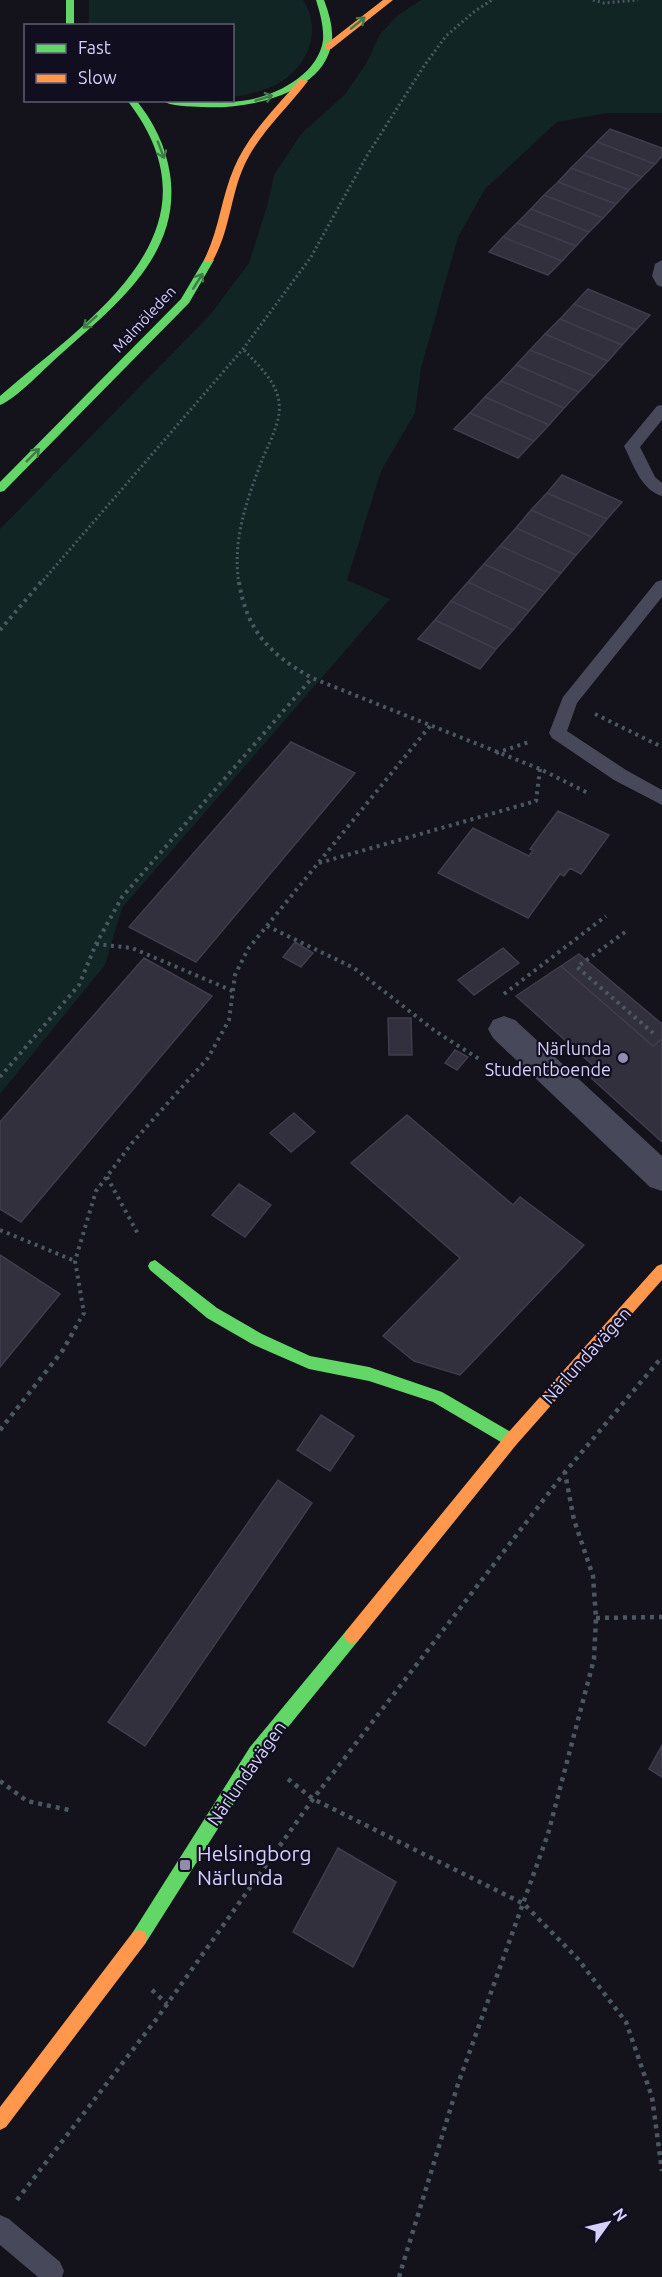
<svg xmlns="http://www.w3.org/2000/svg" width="662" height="2277" font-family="Ubuntu,sans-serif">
	<rect width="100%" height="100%" fill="#14121b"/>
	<!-- green -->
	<path fill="#122525" d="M89 0H303C324 32 306 71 273 86 261 92 246 95 233 97L232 26 89 25Z
		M421 0H662V113H607L557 122 485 189 458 237 421 368 415 413 381 471 347 580 390 599 122 908 105 965 0 1094V529L210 315 249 263 267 206 274 175 301 134 345 94 366 64 380 34 397 16Z"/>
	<!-- building -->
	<path fill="#32303d" stroke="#403c4e" stroke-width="1.5" d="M610 129 662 148V156L655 164 597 142Z
		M597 142 655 164 642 177 584 155Z
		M584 155 642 177 629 190 571 168Z
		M571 168 629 190 616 204 558 182Z
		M558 182 616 204 603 218 544 195Z
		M544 195 603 218 589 232 531 209Z
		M531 209 589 232 576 246 517 223Z
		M517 223 576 246 562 261 503 237Z
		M503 237 562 261 548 275 489 252Z
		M588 289 650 315 636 330 574 304Z
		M574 304 636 330 622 345 560 319Z
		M560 319 622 345 608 361 545 334Z
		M545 334 608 361 594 376 530 350Z
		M530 350 594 376 579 392 516 365Z
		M516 365 579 392 564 408 501 381Z
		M501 381 564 408 549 425 485 397Z
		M485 397 549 425 534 441 470 413Z
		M470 413 534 441 518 458 454 429Z
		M562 475 622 502 607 519 547 493Z
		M547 493 607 519 592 537 531 510Z
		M531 510 592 537 576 555 516 528Z
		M516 528 576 555 561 573 500 546Z
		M500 546 561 573 545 592 484 564Z
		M484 564 545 592 529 611 468 582Z
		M468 582 529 611 513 630 451 601Z
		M451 601 513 630 496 649 435 620Z
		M435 620 496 649 480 669 418 639Z
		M291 742 355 773 196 962 129 927Z
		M558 811 609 835 581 874 570 868 564 876 560 874 528 918 438 873 473 828 529 856 533 850 530 849Z
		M295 942 313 953 301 967 283 957Z
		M503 948 519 963 474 995 458 980Z
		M579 954 662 1024V1039L653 1046 561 966Z
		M144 958 212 996 21 1222 0 1209V1122Z
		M561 966 653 1046 662 1039V1142L590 1077 598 1070 516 996Z
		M388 1018H411L412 1055H389Z
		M455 1050 468 1057 457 1070 445 1063Z
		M294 1113 315 1132 291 1152 270 1133Z
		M407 1115 513 1205 520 1197 584 1245 460 1375 414 1361 383 1336 460 1258 351 1163Z
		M239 1184 271 1205 245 1237 212 1215Z
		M0 1255 60 1294 0 1367Z
		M321 1415 354 1436 330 1471 297 1450Z
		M278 1480 312 1503 145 1746 108 1722Z
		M662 1745V1777L649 1769Z
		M338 1848 396 1882 353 1967 293 1932Z"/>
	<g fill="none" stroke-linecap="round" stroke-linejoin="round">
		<!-- path-far2 -->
		<path stroke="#4b5862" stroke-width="3" stroke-dasharray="2 3" stroke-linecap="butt" d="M593 0 604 3 638 0
			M40 584 243 349 311 257 368 154 424 66 446 36 475 11 492 0
			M239 584C232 542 246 502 261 463 268 443 284 420 278 397 273 378 256 363 243 349"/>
		<!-- path-far1 -->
		<path stroke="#4b5862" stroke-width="4" stroke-dasharray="3 4.5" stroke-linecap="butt" d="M239 582C247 632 270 654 312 678L540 769 590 794
			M0 630 41 582
			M595 714 662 747
			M496 753 529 742
			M319 863 536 801 540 769
			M267 926 354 968 435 1031 479 1059
			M625 932 577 967 653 1033
			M96 944 132 948 233 991
			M504 994 606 916
			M0 1077 79 985 96 944 122 897 312 678
			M107 1177 138 1234
			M0 1230 75 1261
			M75 1328 84 1313 75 1261 96 1191 132 1143 208 1058 229 1020 235 975 248 949 430 726"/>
		<!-- path -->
		<path stroke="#4b5862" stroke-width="4.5" stroke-dasharray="4 5" stroke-linecap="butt" d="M0 1430 63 1350 76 1327
			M596 1618 662 1617
			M288 1779 313 1799 524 1904 578 1959 626 2022 652 2097 662 2171
			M0 1781 27 1801 69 1810
			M152 1990 167 2004
			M17 2200 158 2017 313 1799 565 1472 662 1357
			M399 2277 458 2084 548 1834 594 1659 596 1618 593 1576 574 1520 565 1473"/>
		<!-- lane -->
		<path fill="#48485b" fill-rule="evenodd" d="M662 260V287L657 285 652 276 655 264Z
			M662 405V420L640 447 655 477 662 483V496C641 490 633 464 624 446L657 406Z
			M662 580V597L577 703 567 731 626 770 662 790V805L614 780 552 738 549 733 563 697 656 582Z
			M0 2215 9 2219 60 2262 64 2271 62 2277H38L0 2245Z"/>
		<!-- street -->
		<path fill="#48485b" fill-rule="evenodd" d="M504 1016 515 1020 662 1156V1191L650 1187 493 1038 488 1029 493 1020Z"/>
		<!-- fast -->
		<path fill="#63d668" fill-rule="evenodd" d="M66 0H74V26H66Z
			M316 0H324C329 13 333 27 332 41 325 95 245 110 202 107 189 106 171 107 161 100 190 100 220 105 248 100 278 95 319 73 323 40 324 27 320 13 316 0Z
			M127 100H136C154 122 166 147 170 174 182 254 116 305 62 353 48 365 15 400 0 405V396C90 318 229 232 127 100Z
			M209 257 214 260 189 303 4 491 0 492V482L181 299 204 260Z
			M155 1260 217 1308 262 1334 310 1356 369 1367 442 1392 516 1435 518 1440 516 1445 511 1447 506 1445 433 1402 369 1381 309 1369 252 1344 207 1318 150 1270 148 1266 150 1262Z
			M352 1628 358 1631 360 1636 358 1641 262 1759 145 1944 139 1946 133 1944 131 1938 133 1932 250 1747 346 1631Z"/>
		<!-- slow -->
		<path fill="#ff974d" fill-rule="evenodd" d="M383 0H393L331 49H325V45Z
			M300 79 308 81C287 109 259 133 244 166 230 197 230 232 212 262H206L204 260C219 231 221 198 234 168 248 134 277 107 300 79Z
			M662 1264V1280L516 1445 358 1641 352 1644 346 1641 344 1636 346 1631 506 1435 657 1266Z
			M139 1930 145 1932 147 1938 145 1944 6 2127 0 2130V2107L133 1932Z"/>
	</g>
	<!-- one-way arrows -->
	<defs><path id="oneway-shaft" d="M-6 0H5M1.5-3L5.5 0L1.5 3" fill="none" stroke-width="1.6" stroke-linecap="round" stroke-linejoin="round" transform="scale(1.5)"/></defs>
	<g stroke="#3e7c47">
		<use href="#oneway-shaft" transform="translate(358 23) rotate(-39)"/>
		<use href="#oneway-shaft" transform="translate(264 98) rotate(-17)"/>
		<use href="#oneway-shaft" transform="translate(161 150) rotate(69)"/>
		<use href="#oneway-shaft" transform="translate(198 281) rotate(-58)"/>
		<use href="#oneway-shaft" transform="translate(90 322) rotate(138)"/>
		<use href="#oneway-shaft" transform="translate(33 455) rotate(-45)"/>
	</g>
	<!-- markers -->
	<g fill="#918ead" stroke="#110e1f" stroke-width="2">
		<circle cx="623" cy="1058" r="6"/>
		<rect x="179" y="1859" width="12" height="12" rx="3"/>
	</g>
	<g text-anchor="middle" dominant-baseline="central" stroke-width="4.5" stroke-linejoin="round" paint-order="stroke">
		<!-- far-street labels -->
		<g font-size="15" fill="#d4d0fb" stroke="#110e1f">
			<text transform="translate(144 319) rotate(-47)">Malmöleden</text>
		</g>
		<!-- poi labels -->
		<g font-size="18" fill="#d4d0fb" stroke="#110e1f" text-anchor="end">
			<text x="611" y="1048">Närlunda<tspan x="611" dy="21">Studentboende</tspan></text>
		</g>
		<!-- street labels -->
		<g font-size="18" fill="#d4d0fb" stroke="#110e1f">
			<text transform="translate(586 1355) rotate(-48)">Närlundavägen</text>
			<text transform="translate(246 1773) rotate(-55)">Närlundavägen</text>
		</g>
		<!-- near-poi labels -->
		<g font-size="21" fill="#d4d0fb" stroke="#110e1f" text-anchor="start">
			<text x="197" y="1853">Helsingborg<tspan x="197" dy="24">Närlunda</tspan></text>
		</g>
	</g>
	<!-- legend -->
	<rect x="24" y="24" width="210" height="78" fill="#110e1f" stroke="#5f5c77" stroke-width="1.5"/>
	<rect x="36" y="44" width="30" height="9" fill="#63d668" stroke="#5f5c77" stroke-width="1.5"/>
	<text x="78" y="54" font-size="18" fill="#d4d0fb">Fast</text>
	<rect x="36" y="74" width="30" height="9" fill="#ff974d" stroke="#5f5c77" stroke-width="1.5"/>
	<text x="78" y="84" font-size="18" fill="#d4d0fb">Slow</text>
	<!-- north arrow -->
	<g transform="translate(608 2223) rotate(56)" stroke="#110e1f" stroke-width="4.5" paint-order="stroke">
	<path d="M0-4.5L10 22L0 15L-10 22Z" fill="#d4d0fb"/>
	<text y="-9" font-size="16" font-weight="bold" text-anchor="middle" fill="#d4d0fb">N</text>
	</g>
</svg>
